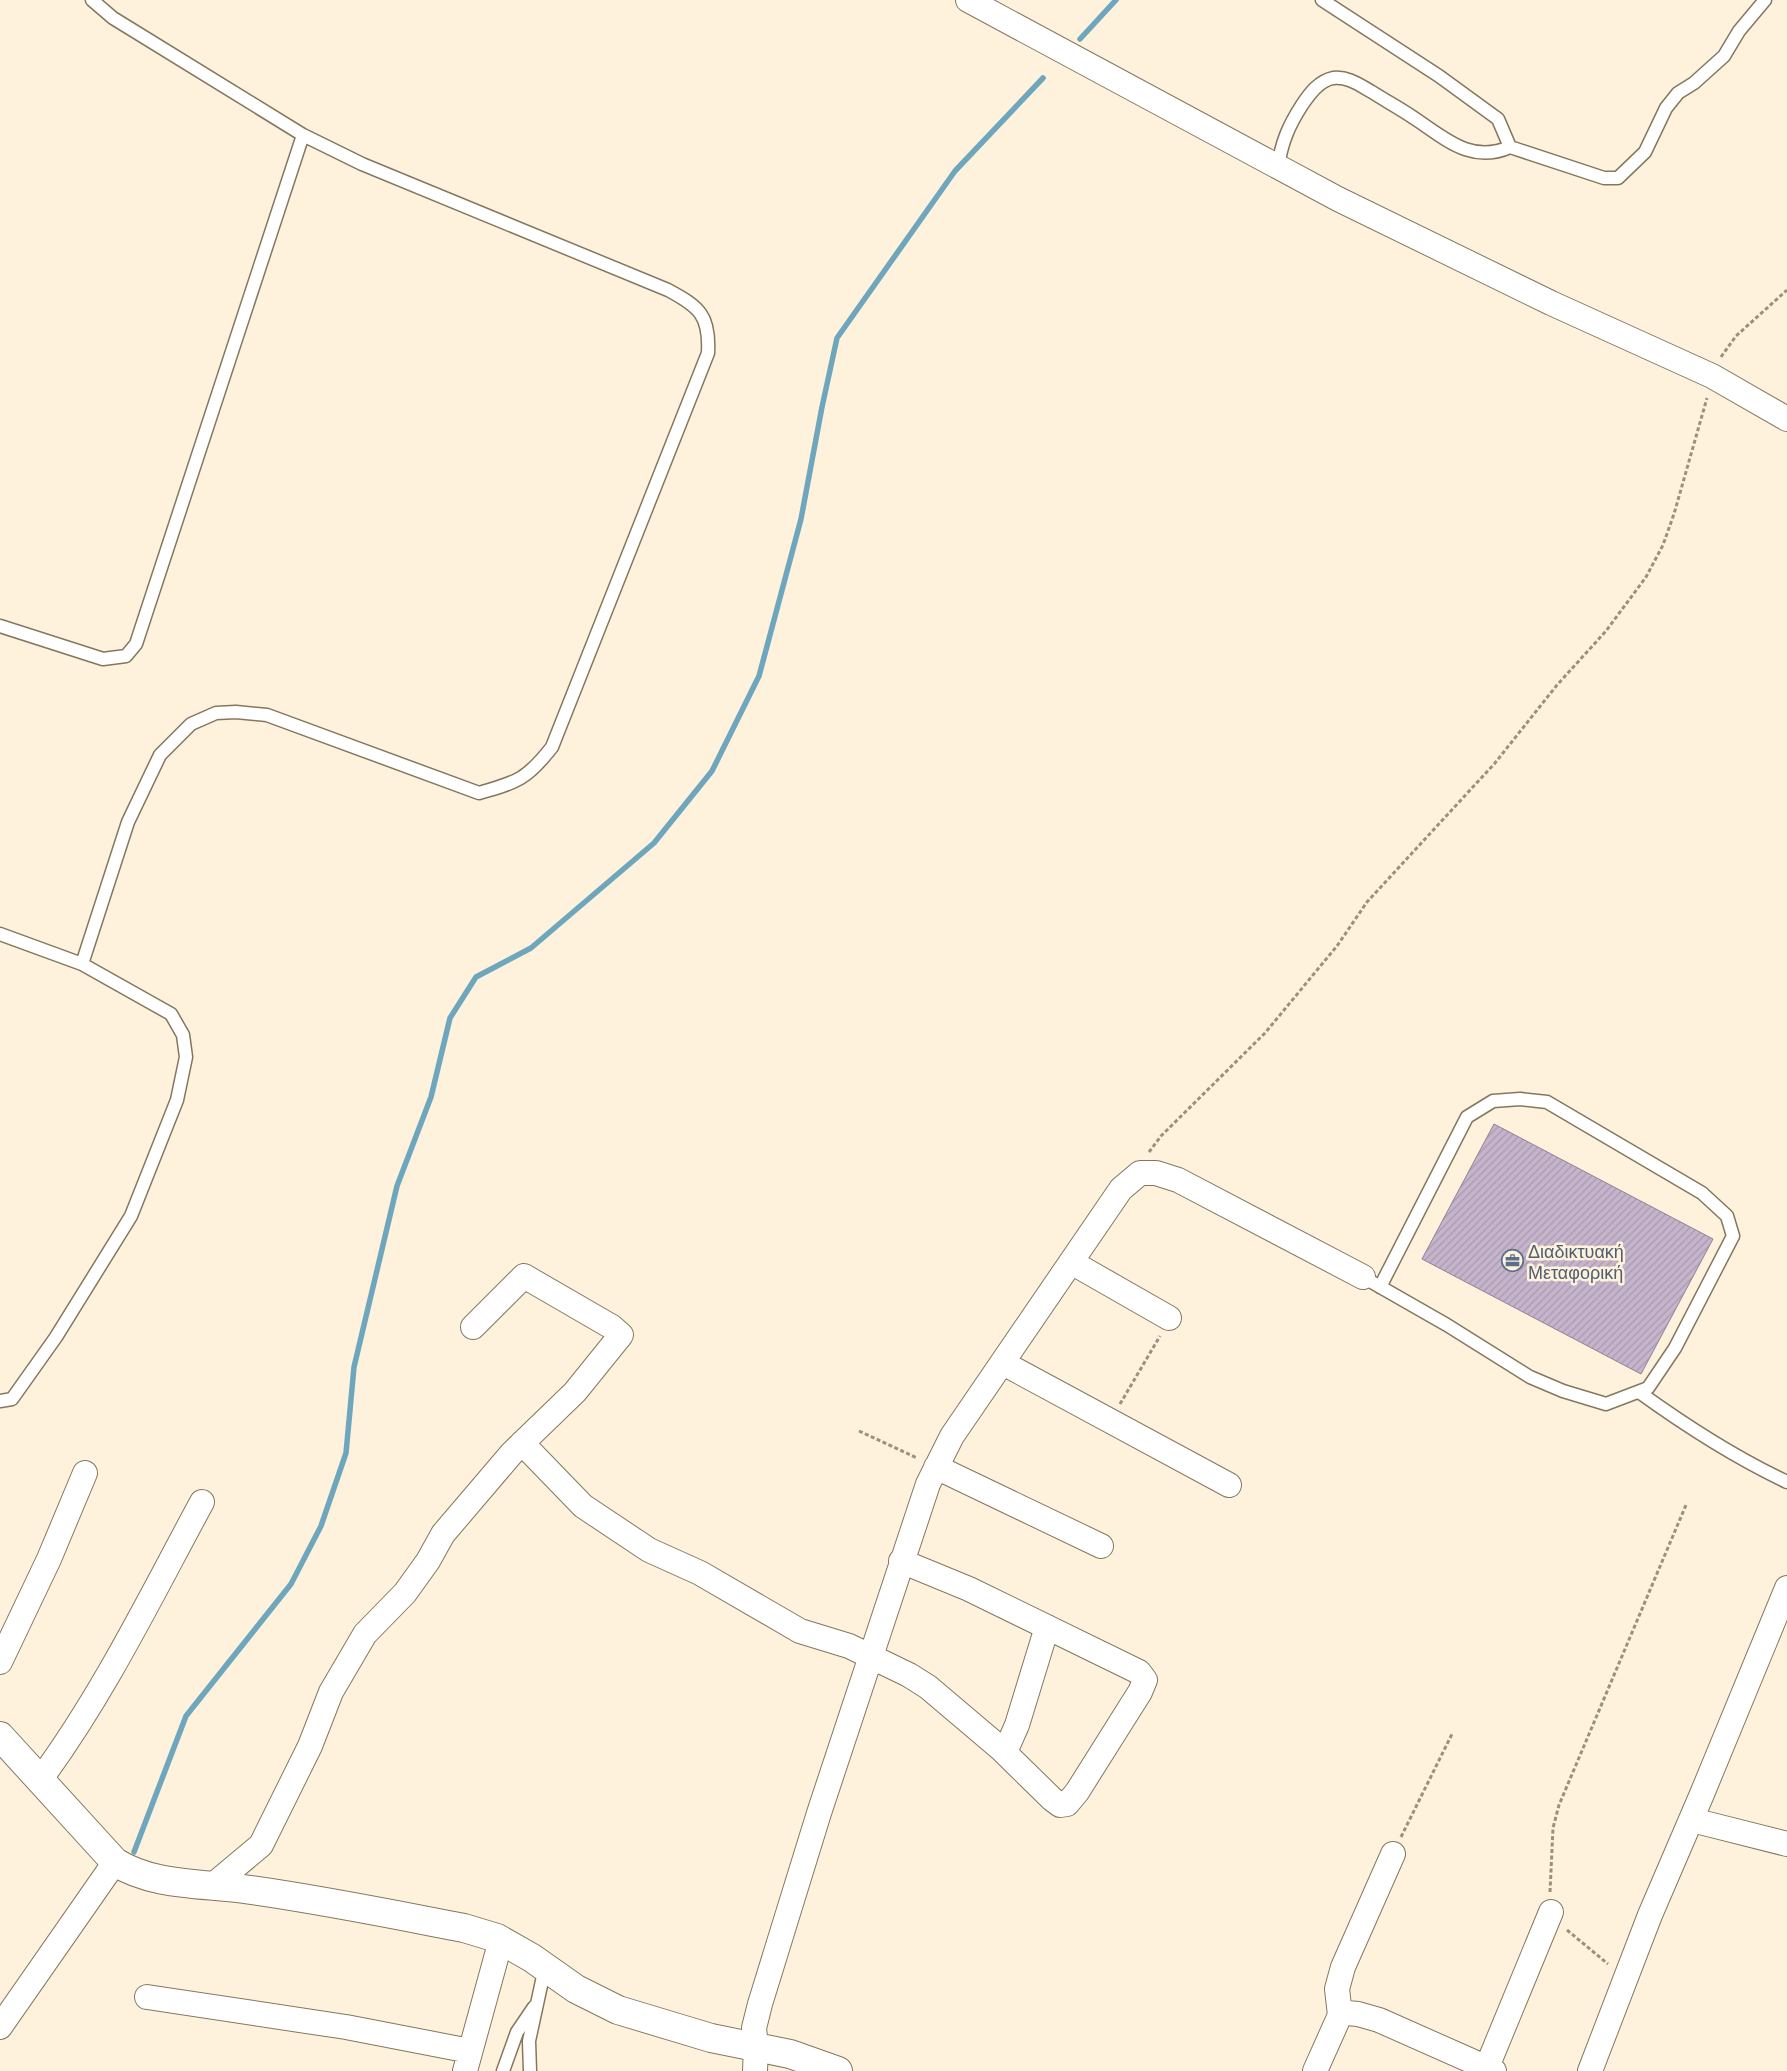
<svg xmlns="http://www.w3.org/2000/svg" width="1787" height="2071" font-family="Poppins,sans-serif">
	<defs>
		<pattern id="building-hatch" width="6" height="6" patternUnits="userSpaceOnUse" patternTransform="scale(1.25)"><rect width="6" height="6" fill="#c5b4cc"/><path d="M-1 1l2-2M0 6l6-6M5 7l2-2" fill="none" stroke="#a89aae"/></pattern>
	</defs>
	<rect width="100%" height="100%" fill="#fef2dc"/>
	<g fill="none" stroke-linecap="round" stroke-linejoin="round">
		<!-- stream -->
		<path stroke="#6ea6bd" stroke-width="5.5" d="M1080 39 1116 0
			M134 1852 186 1716 291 1584 321 1526 346 1453 354 1367 397 1186 431 1097 450 1018 476 977 531 948 654 843 712 771 759 676 801 519 822 407 837 338 955 171 1043 78"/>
	</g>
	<!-- building -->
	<path fill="url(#building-hatch)" stroke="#907f97" d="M1494 1124 1713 1239 1641 1374 1422 1259Z"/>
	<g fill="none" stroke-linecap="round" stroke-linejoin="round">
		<defs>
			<path id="service" d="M1322 0 1439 76 1498 119 1510 147
				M1278 168C1281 143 1289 125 1302 105 1310 93 1319 81 1333 78 1348 76 1361 86 1372 92 1386 101 1401 109 1414 118 1446 139 1471 164 1510 147L1604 178H1618L1645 152 1666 108 1678 93 1694 83 1724 56 1739 31 1765 0
				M0 626 103 659 126 656 136 644 303 135
				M0 934 82 964 171 1014 183 1035 186 1057 177 1100 131 1216 56 1337 12 1399 0 1401
				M82 964 128 822 160 755 191 724 216 713 236 712 267 715 479 793C518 782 527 779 552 747L708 353C710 316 700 307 668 290L362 164 303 135 113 18 92 0
				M1363 1277 1447 1325 1530 1377 1563 1391 1606 1404 1648 1388 1675 1348 1733 1236 1727 1216 1702 1193 1547 1102 1520 1099 1493 1101 1467 1117 1380 1287
				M1639 1392C1686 1426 1734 1457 1787 1482
				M503 2071 517 2032 534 2007
				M530 2071 529 2041 545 1967"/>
			<path id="minor" d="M968 0 1338 199 1551 303 1712 376 1787 419
				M1071 1262 1169 1318
				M1003 1363 1229 1485
				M522 1443 583 1506 649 1550 700 1573 800 1631 849 1646 909 1675 928 1687 1000 1748 1052 1799 1060 1805 1067 1804 1077 1792 1140 1692 1145 1680 1139 1672 969 1589 901 1561
				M936 1467 1101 1546
				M0 1662 49 1559 85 1473
				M1005 1752 1017 1725 1047 1627
				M40 1780C104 1693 151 1596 202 1502
				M1692 1820 1787 1844
				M212 1886 261 1845 310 1746 331 1692 365 1634 405 1593 428 1561 443 1534 512 1453 575 1392 621 1335 612 1327 524 1276 473 1327
				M147 1997 346 2027 470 2051
				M1340 2015 1337 1989 1343 1967 1393 1854
				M0 2027 115 1862
				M1487 2067 1551 1912
				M465 2071 501 1940
				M755 2071 756 2047 754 2028 760 2004 819 1813 928 1484 952 1436 1121 1189 1140 1173H1156L1178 1180 1363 1277
				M1315 2071 1340 2015 1347 2013 1358 2014 1379 2020 1494 2071
				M1590 2071 1650 1915 1702 1794 1787 1588"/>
			<path id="tertiary" d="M0 1736 115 1862C153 1886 201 1883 244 1889 318 1899 391 1914 464 1928L497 1938 532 1958 576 1989 618 2010 711 2038 790 2054 838 2071"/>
		</defs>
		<!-- service casing -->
		<use href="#service" stroke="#85775f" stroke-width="15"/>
		<!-- minor casing -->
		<use href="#minor" stroke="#85775f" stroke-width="26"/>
		<!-- tertiary casing -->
		<use href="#tertiary" stroke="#85775f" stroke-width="30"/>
		<!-- path -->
		<path stroke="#99907f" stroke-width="3" stroke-dasharray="4 2.5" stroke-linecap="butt" d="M1721 357 1736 336 1787 290
			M1149 1152 1161 1136 1265 1033 1337 946 1367 902 1495 763 1557 685 1606 631 1646 577 1663 545 1674 514 1707 398
			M1120 1404 1160 1336
			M859 1431 917 1458
			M1401 1837 1452 1734
			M1550 1892 1553 1828 1559 1805 1686 1505
			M1567 1930 1608 1964"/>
		<!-- service -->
		<use href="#service" stroke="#fff" stroke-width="12"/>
		<!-- minor -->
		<use href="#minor" stroke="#fff" stroke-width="24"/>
		<!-- tertiary -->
		<use href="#tertiary" stroke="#fff" stroke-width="28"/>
	</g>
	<!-- icons -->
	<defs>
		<symbol id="office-ring" viewBox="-11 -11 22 22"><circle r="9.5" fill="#fef2dc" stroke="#5c6f8a" stroke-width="1.5"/><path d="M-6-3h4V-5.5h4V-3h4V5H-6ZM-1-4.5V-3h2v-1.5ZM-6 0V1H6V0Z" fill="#5c6f8a"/></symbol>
	</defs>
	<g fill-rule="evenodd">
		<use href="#office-ring" x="1500" y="1248" width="25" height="25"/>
	</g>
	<g text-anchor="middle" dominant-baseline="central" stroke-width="5" stroke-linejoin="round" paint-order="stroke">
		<!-- service labels -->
		<g font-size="18" fill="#4e5e75" stroke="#fef2dc" text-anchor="start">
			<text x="1528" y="1251">Διαδικτυακή<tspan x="1528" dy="21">Μεταφορική</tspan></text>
		</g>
	</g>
</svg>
